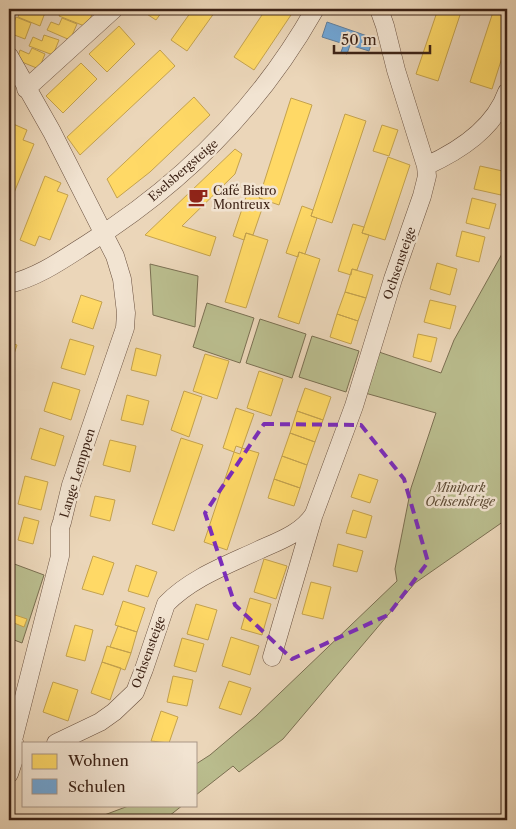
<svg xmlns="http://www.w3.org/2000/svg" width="516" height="829" font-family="'Libre Caslon Text',serif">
	<rect width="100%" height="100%" fill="#ebd6b9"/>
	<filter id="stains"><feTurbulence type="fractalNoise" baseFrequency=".004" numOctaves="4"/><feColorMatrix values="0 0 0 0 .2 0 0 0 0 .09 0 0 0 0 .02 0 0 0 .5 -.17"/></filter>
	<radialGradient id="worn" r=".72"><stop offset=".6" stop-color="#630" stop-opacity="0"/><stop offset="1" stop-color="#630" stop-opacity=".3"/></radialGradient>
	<!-- green -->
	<path fill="#babd8e" stroke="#7b7052" d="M507 245V519L415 583 283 739 239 772 233 766 196 795V764L210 755 256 716 397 581 395 569 411 488 436 413 365 393 379 352 441 373 454 340Z
		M150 264 198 276 195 327 153 315Z
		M207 303 254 318 240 363 193 347Z
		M260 319 306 334 292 378 246 363Z
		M312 336 359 351 346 392 299 377Z
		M9 562 44 575 22 643 9 638Z
		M131 805H183L164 820H91Z"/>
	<!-- homes -->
	<path fill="#ffd966" stroke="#c4a24e" d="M21 9 28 10 29 9H43L46 10 40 26 18 17Z
		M62 9H70L77 12 78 9H94L87 27 59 16Z
		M139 9H164L156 20Z
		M193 9H217L187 51 171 40Z
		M266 9H295L254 70 234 57Z
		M438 9H462L438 81 416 74Z
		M494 9H507V42L492 89 470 82Z
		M16 17 31 23 25 39 9 33V23L13 25Z
		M62 18 77 24 70 40 47 30 51 22 59 25Z
		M119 26 135 44 107 72 89 54Z
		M44 35 59 40 53 55 29 46 33 37 42 41Z
		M32 48 45 54 39 69 17 60 20 50 29 54Z
		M160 50 175 66 80 155 67 137Z
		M81 63 97 79 63 113 46 96Z
		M194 97 210 115 150 172 117 198 107 179Z
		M291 98 312 105 279 205 259 198Z
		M345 114 366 121 332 223 311 216Z
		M11 123 27 130 23 140 34 144 9 205V129Z
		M382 125 398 130 389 156 373 151Z
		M235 149 242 154 235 174 182 226 216 237 210 256 145 235Z
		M388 157 410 165 385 240 362 233Z
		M480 166 507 172 501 195 474 189Z
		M45 176 61 183 57 191 68 195 50 240 39 236 35 246 20 240Z
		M249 188 261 192 259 198 265 200 253 235 246 233 244 240 233 236Z
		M472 198 496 204 489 229 466 223Z
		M302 206 313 210 311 216 317 218 305 254 299 252 298 257 286 253Z
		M353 224 364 227 362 233 369 235 357 270 352 269 351 275 338 271Z
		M462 231 485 237 479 262 456 256Z
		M246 233 268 240 246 308 225 302Z
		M299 252 320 259 299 324 278 317Z
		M437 263 457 269 450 295 430 289Z
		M352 269 373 275 366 298 345 292Z
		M345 292 366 298 358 321 337 314Z
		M81 295 102 302 93 329 72 322Z
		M430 300 456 306 450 329 424 322Z
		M337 314 358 321 351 344 330 337Z
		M418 334 437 338 431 362 413 357Z
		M70 339 94 346 85 375 61 368Z
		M9 342 17 345 9 369Z
		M136 348 161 355 156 376 131 370Z
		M205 354 229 361 217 399 193 391Z
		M259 371 283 379 271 416 247 408Z
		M53 382 80 390 71 420 44 411Z
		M305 388 331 397 323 420 297 411Z
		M184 391 202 397 189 437 171 430Z
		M127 395 149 401 143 425 121 420Z
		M236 408 254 414 242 448 236 446 234 452 223 448Z
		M297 411 323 420 315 442 290 433Z
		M40 428 64 436 55 466 31 459Z
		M290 433 315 442 307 465 282 456Z
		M181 438 203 445 174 531 152 524Z
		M110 440 136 446 130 472 103 465Z
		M242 448 259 453 227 550 204 542 234 452 240 454Z
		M282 456 307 465 300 488 274 479Z
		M359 474 378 480 370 503 351 497Z
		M25 476 48 482 41 510 18 504Z
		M274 479 300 488 294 506 268 498Z
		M95 496 115 500 110 521 90 516Z
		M353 510 372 516 366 538 346 533Z
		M24 517 39 521 33 544 18 540Z
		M338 544 363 551 357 572 333 566Z
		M93 556 114 563 103 595 82 589Z
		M264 559 287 566 276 599 254 592Z
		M136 565 157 572 148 597 128 591Z
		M311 582 331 587 323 619 302 614Z
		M250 598 271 604 262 635 241 629Z
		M123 601 145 608 137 632 115 625Z
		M196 604 217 610 208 640 187 634Z
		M9 613 27 619 24 627 9 621Z
		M75 625 93 630 85 661 66 656Z
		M118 626 137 632 131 653 110 647Z
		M231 637 259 646 250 675 222 666Z
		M182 638 204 644 196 672 174 666Z
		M107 646 131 653 125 670 102 662Z
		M102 662 121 668 110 700 91 693Z
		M173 676 193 680 187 706 167 702Z
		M229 681 251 688 241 715 219 708Z
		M53 682 78 690 68 721 43 712Z
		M161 711 178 717 169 743 151 741Z"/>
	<!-- schools -->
	<path fill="#6fa8dc" stroke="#6080a0" d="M327 22 373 38 369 51 350 45 347 54 341 52 344 44 322 37Z"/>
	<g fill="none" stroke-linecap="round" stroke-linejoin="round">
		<defs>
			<path id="minor" d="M9 56 52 132 115 256 122 279 126 313 125 328 71 485 62 522 60 528V556L13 740 17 750 9 774
				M26 89 114 9
				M426 166C459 151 494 129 507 92
				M9 284C38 277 62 260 87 244 183 184 259 108 315 9
				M272 657 313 517
				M56 743 100 722 114 712 135 692 144 669 166 604C191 578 227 565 259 550 279 541 302 533 314 514L354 406 393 279 422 196 427 176 426 166 396 70 385 26 379 9"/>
		</defs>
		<!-- minor casing -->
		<use href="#minor" stroke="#684f3e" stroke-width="19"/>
		<!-- minor -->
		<use href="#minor" stroke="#f2e4d2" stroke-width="18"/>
	</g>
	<!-- marked area -->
	<path fill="none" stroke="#7b2cbf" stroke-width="4" stroke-dasharray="10 6" stroke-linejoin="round" d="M264 424 361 425 404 479 428 562 388 615 292 659 235 605 205 513Z"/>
	<!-- icons -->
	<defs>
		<symbol id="cafe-bare" viewBox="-9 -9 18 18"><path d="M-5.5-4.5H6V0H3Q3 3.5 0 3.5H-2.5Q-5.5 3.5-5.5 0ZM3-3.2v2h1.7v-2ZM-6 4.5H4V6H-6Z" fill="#8f2418" stroke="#f2e4d2" stroke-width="2.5" paint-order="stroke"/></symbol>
	</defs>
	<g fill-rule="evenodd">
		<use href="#cafe-bare" x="184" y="183" width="28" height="28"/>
	</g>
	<g text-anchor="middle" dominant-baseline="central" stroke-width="5" stroke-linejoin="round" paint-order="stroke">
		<!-- street labels -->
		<g font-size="12" fill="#3c2215" stroke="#f2e4d2">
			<text transform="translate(183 170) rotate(-41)">Eselsbergsteige</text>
			<text transform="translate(399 263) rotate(-71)">Ochsensteige</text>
			<text transform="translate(77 473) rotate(-73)">Lange Lemppen</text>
			<text transform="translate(148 652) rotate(-70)">Ochsensteige</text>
		</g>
		<!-- poi labels -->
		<g font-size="12" fill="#3c2215" stroke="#f2e4d2" text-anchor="start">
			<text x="213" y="190">Café Bistro<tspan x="213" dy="14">Montreux</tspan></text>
		</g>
		<!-- park labels -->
		<g font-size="12" font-style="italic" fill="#5c4933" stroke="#f2e4d2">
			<text x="460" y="487">Minipark<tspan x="460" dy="14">Ochsensteige</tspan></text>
		</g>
	</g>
	<!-- margin -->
	<rect width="516" height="829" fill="none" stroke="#ebd6b9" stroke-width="30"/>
	<rect x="10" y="10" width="496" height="809" fill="none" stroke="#3c2215" stroke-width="2.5"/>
	<rect x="15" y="15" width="486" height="799" fill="none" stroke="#3c2215"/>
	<!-- legend -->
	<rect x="22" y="742" width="175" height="65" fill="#f2e4d2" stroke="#a99686"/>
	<rect x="32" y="754" width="25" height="15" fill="#ffd966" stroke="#a99686"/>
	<text x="68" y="766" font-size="15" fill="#3c2215">Wohnen</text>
	<rect x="32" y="779" width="25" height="15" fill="#6fa8dc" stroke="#a99686"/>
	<text x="68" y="792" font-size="15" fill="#3c2215">Schulen</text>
	<!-- scale -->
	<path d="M334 45v8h96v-8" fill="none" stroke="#3c2215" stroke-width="2.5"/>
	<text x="341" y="45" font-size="15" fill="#3c2215" stroke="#f2e4d2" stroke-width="4" paint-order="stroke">50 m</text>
	<rect width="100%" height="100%" filter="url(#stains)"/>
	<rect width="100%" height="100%" fill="url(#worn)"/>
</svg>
